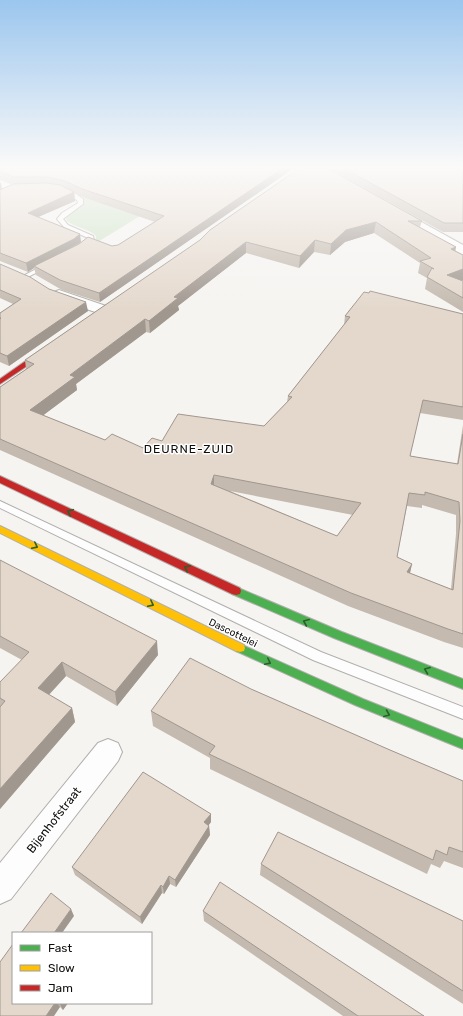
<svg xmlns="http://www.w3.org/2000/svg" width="463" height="1016" font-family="Rubik,sans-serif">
	<rect width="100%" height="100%" fill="#f6f4f1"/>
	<!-- green -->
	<path fill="#cfe2c8" d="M83 195 140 216 67 261 96 240V236C88 228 75 228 66 220L67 216 84 204Z"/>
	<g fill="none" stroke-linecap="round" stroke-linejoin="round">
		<defs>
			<path id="lane" d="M59 189 76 194 83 199V204L63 219 68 225 93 236 94 240 85 247 80 246 88 238 64 227 57 219 62 213 78 203 77 200 59 191Z
				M44 265 49 266 26 278 21 277Z
				M0 501 321 652 463 707V719L313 660 0 508Z"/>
			<path id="street" d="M0 180 11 184 13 187 7 191 0 188Z
				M396 208 463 245V255L391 215 390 212 391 209Z
				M59 290 109 307 112 310 109 313 104 315 54 298 51 295 54 292Z
				M108 739 118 743 122 752 118 761 11 899 0 904V863L98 743Z"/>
			<path id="fast" d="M236 587 342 632 463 679V689L334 638 232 594 231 591 232 588Z
				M240 644 363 699 463 739V749L355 705 236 651 235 648 236 645Z"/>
			<path id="slow" d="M0 526 244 645 245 648 244 651 240 652 236 651 0 533Z"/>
			<path id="jam" d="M47 346H50L54 348 0 384V379Z
				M0 476 240 588 241 591 240 594 236 595 232 594 0 483Z"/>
		</defs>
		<!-- lane casing -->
		<use href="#lane" stroke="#b1afad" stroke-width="2"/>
		<!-- street casing -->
		<use href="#street" stroke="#b1afad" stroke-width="2"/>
		<!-- fast casing -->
		<use href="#fast" stroke="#b1afad" stroke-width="2"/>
		<!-- slow casing -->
		<use href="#slow" stroke="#b1afad" stroke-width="2"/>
		<!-- jam casing -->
		<use href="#jam" stroke="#b1afad" stroke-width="2"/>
		<!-- lane -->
		<use href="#lane" fill="#fefdfd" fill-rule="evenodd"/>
		<!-- street -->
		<use href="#street" fill="#fefdfd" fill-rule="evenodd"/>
		<!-- fast -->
		<use href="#fast" fill="#4caf50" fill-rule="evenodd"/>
		<!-- slow -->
		<use href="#slow" fill="#ffc107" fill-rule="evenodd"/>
		<!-- jam -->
		<use href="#jam" fill="#c62828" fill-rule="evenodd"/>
	</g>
	<!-- wall -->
	<path fill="#c4baaf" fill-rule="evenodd" d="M0 168H294L100 302 62 290 36 275 34 268 28 272 0 261V182L1 183 2 189 13 184 12 183 0 179ZM74 193 83 197 155 222 118 245 112 246 81 242 38 217 75 201Z
		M300 168 422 221 420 227 456 251 463 255V280L462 281H463V312L425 289 427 278 418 273 420 263 374 233 345 242 330 255 314 252 299 268 246 253 178 306 179 310 150 333 146 332 76 384 77 390 43 415 105 440 143 448 162 441 264 426 287 402 288 396 344 325 345 316 463 314V420L420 413 410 456 457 464 463 425V648L444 642 348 606 0 450V387L26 369 25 360 200 240ZM230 491 353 515 337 536ZM422 505 456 515V534L451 589 410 573 412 564 397 557 407 506 422 508Z
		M328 168H463V232H443Z
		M0 264 49 289 88 311 9 366 0 362V313L13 304 0 298Z
		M0 560 158 655 117 706 66 676 49 695 72 708 75 722 0 809V682L22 660 0 648Z
		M251 689 390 750 463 781V868L444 861 440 868 431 864 427 874 210 769V758L153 726 151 711Z
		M211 814V822L208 826H209L210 835 176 887 170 884 164 894 162 893 142 924 75 875 72 867Z
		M261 864 463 921V1004L260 875Z
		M203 911 424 1016H343L204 921Z
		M13 1003H68L63 1010 60 1007Z"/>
	<!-- shaded-wall -->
	<path fill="#a0978f" d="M283 168H294L100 302 99 293Z
		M0 183H1L2 191 0 193Z
		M74 192 75 201 29 221 28 213Z
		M376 222 374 233 345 242 330 255 331 244 346 230Z
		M80 234 81 242 36 267 34 266V268L28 272 26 263Z
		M315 240 314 252 299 268 300 256Z
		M246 242V253L178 306 179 310 150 333 149 321 174 297Z
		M456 247 454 258 451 249Z
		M463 269V280L445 286 447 275Z
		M86 302 88 311 9 366 7 356Z
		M145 319 146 332 76 384 77 390 33 423 30 410 70 375Z
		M214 475V488L211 484Z
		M412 564 409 577 407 572Z
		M157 641 158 655 117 706 115 692Z
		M62 662 66 676 42 702 38 688Z
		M72 708 75 722 0 809V789Z
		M211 814V822L205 830 204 822Z
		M209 826 210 835 176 887 175 880Z
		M169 876 170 884 164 894 163 887Z
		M161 885 162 893 142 924 140 917Z
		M71 909 74 916 62 933H54Z
		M55 1003H57L60 1007 54 1016H46Z
		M61 1003H68L63 1010 60 1004Z"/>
	<!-- building -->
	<path fill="#e4d8cc" stroke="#a0978f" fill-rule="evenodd" d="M0 168H283L99 293 60 280 34 266 79 244 88 237 112 246 118 245 164 216 82 189 65 181 47 177H12L10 175 0 172Z
		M300 168H327L422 221H408L456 247 451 249 463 255V269L447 275 463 281V298L427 277 432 268 434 269 420 261 431 258 376 222 346 230 331 244 315 240 300 256 246 242 174 297 178 298 149 321 145 319 70 375 75 377 30 410 105 440 112 434 143 448 152 438 162 441 178 414 264 426 292 397 288 396 350 317 345 316 364 292 369 293 370 291 463 314V407L423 400 410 456 458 464 463 434V634L448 629 351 593 0 439V387L34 364 25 360 200 240 210 230ZM214 475 361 503 337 536 211 484ZM425 492 459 502 460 521 453 590 407 572 412 564 397 557 409 493 425 495Z
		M343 168H463V223H444Z
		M47 183 60 185 74 192 28 213 80 234 74 239 26 263 0 253V190L13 184Z
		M0 264 30 277 49 289 86 302 7 356 0 353V319L1 318H0V313L21 299 0 290Z
		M0 560 157 641 115 692 62 662 38 688 72 708 0 789V707L5 701 0 698V682L29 652 0 636Z
		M190 658 251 689 390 750 463 781V852L449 847 447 855 436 850 433 860 209 754 215 746 151 711Z
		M143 772 211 814 204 822 209 826 175 880 169 876 163 887 161 885 140 917 72 867Z
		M278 832 463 921V991L261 864Z
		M220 882 424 1016H358L203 911Z
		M51 893 71 909 54 933H21Z
		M13 944V1003H55L46 1016H0V962Z"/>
	<!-- one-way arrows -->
	<defs><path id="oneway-chevron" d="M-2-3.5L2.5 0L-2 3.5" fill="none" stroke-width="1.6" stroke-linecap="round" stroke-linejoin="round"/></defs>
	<g stroke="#2c5e2e">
		<use href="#oneway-chevron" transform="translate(70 512) rotate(-155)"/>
		<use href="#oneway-chevron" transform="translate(35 546) rotate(27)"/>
		<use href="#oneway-chevron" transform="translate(187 568) rotate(-155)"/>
		<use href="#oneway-chevron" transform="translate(151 604) rotate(27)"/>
		<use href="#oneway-chevron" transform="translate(306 622) rotate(-157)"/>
		<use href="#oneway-chevron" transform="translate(268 662) rotate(26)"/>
		<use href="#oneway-chevron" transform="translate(427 670) rotate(-159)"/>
		<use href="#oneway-chevron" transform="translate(387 714) rotate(22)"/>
	</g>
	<!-- sky -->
	<linearGradient id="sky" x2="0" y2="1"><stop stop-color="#9bc6ee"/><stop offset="0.54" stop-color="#fbfaf9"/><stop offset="1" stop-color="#fbfaf9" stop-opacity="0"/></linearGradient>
	<rect width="463" height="310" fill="url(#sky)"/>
	<g text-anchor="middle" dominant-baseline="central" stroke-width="3" stroke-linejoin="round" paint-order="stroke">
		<!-- street labels -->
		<g font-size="10" fill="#0d0d0b" stroke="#fff">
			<text transform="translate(233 633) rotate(26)">Dascottelei</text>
		</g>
		<!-- quarter labels -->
		<g font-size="12" letter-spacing="1" fill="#0d0d0b" stroke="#fff">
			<text x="189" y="449">DEURNE-ZUID</text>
		</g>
		<!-- near-street labels -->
		<g font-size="12" fill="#0d0d0b" stroke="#fff">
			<text transform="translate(54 820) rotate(-52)">Bijenhofstraat</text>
		</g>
	</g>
	<!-- legend -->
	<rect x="12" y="932" width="140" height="72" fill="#ffffff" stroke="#9e9e9d"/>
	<rect x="20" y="945" width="20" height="6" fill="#4caf50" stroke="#9e9e9d"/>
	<text x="48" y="952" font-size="12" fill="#0d0d0b">Fast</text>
	<rect x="20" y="965" width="20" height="6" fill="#ffc107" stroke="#9e9e9d"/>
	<text x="48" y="972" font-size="12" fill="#0d0d0b">Slow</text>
	<rect x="20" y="985" width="20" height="6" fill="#c62828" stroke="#9e9e9d"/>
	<text x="48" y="992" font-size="12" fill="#0d0d0b">Jam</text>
</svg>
